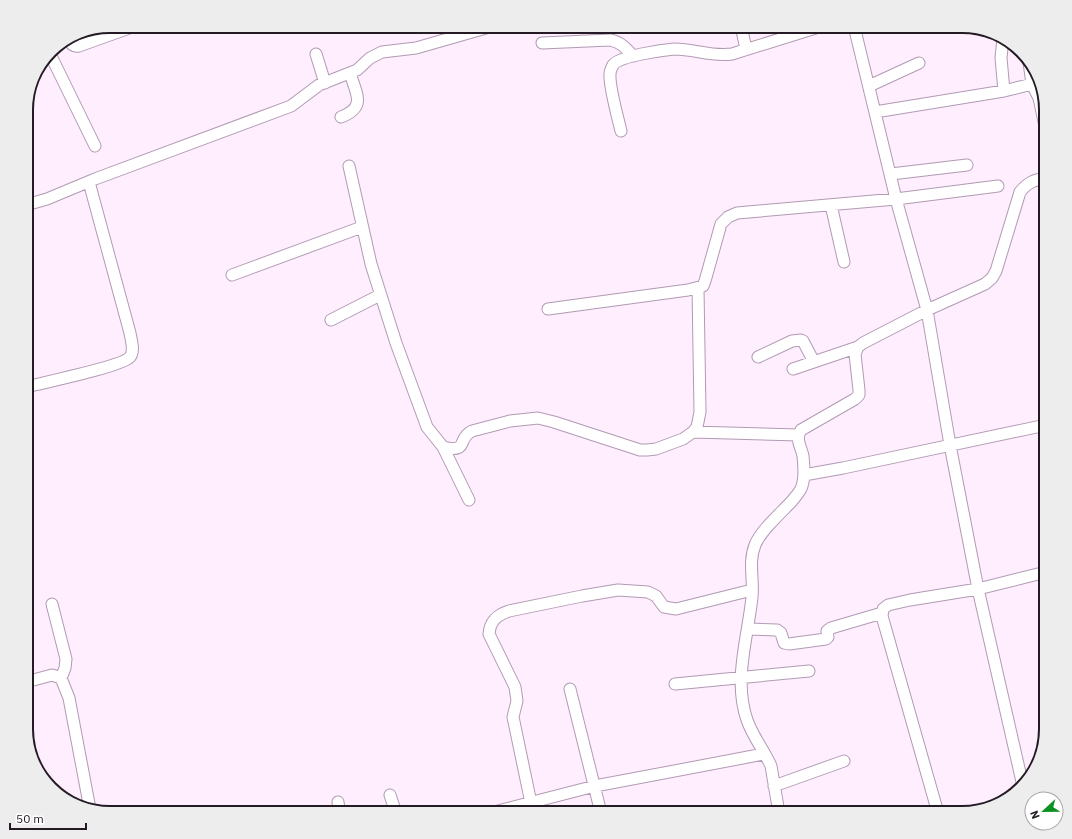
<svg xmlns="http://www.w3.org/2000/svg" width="1072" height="839" font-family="'IBM Plex Sans',sans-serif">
	<rect width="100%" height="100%" fill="#feeefe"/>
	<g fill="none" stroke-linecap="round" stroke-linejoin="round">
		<defs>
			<path id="minor" d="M741 26 746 49
				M854 26 896 199 927 310 950 445 978 589 1023 786
				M1003 38 1001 58 1004 91
				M68 39C71 44 73 47 79 46L135 26
				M542 43 610 40C621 42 626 48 633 56
				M49 54 52 58 95 146
				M316 54 325 83
				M1029 62 1032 84 1039 98 1046 131
				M869 86 919 63
				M875 112 1004 91 1032 84
				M341 117C367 107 356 94 350 73
				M621 131C618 118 609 87 610 74 610 72 612 67 613 65 619 56 663 50 674 49 695 49 711 57 732 54L822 26
				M349 166 371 264 396 343 427 427 443 447 469 500
				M891 174 967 165
				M26 205 47 199 95 179 291 106 319 85 357 70 370 58 382 52 416 48 493 26
				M831 205 844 262
				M232 275 362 227
				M548 309 688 290 703 286 705 281 721 224 728 217 737 213 896 199 998 186
				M331 320 380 295
				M758 357 792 341 801 340 803 341 814 362
				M793 369 858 347
				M26 387C42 383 123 366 130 357 135 351 131 340 130 333L89 182
				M693 432 798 435
				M443 447C470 453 456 439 472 431L510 421 538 418 554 422 640 450H647L656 449 683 439 693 432 697 427 700 412 698 288
				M804 475 843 468 1046 425
				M52 604 66 659 65 668 61 678
				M748 629 777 630 781 633 784 643 789 644 826 639 828 637 827 631 831 628 882 613
				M26 682 52 675 61 678 69 698 90 809
				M675 684 809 671
				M570 689 601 813
				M774 786 844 761
				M390 795 396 813
				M338 802 339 809 338 813
				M531 803 513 717 517 701 515 687 489 634C490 621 497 615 509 611L582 596 618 590 648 592 656 596 664 607 676 609 752 590
				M490 813 595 786 764 754
				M779 813 771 766C764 750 753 737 747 720 733 680 748 637 752 597 754 580 748 562 755 545 761 530 780 514 792 501 795 497 801 491 802 486 805 477 804 465 803 456 801 446 795 440 801 430L855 399 859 395V390L855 354 858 347 863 343 927 310 985 284 992 278 996 271 1020 192C1028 182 1034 180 1046 178
				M938 813 882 616 883 609 888 605 910 600 978 589 1046 572"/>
		</defs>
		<!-- minor casing -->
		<use href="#minor" stroke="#b29ab4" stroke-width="13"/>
		<!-- minor -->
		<use href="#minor" stroke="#fff" stroke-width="11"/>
	</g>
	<!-- crop -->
	<path d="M0 0H1072V839H0ZM110 33H962A77 77 0 0 1 1039 110V729A77 77 0 0 1 962 806H110A77 77 0 0 1 33 729V110A77 77 0 0 1 110 33Z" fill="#ededed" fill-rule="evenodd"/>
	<path fill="none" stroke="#231a24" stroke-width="2" d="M110 33H962A77 77 0 0 1 1039 110V729A77 77 0 0 1 962 806H110A77 77 0 0 1 33 729V110A77 77 0 0 1 110 33Z"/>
	<!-- north arrow -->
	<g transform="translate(1044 811) rotate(248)"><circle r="19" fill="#ffffff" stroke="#a7a3a7"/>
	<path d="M0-3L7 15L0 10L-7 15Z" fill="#0d9122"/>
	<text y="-6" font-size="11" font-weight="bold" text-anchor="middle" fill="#231a24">N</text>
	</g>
	<!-- scale -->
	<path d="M10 823v6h76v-6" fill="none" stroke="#231a24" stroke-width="2"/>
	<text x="16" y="823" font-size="12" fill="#231a24" stroke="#ffffff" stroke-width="3" paint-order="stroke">50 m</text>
</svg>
